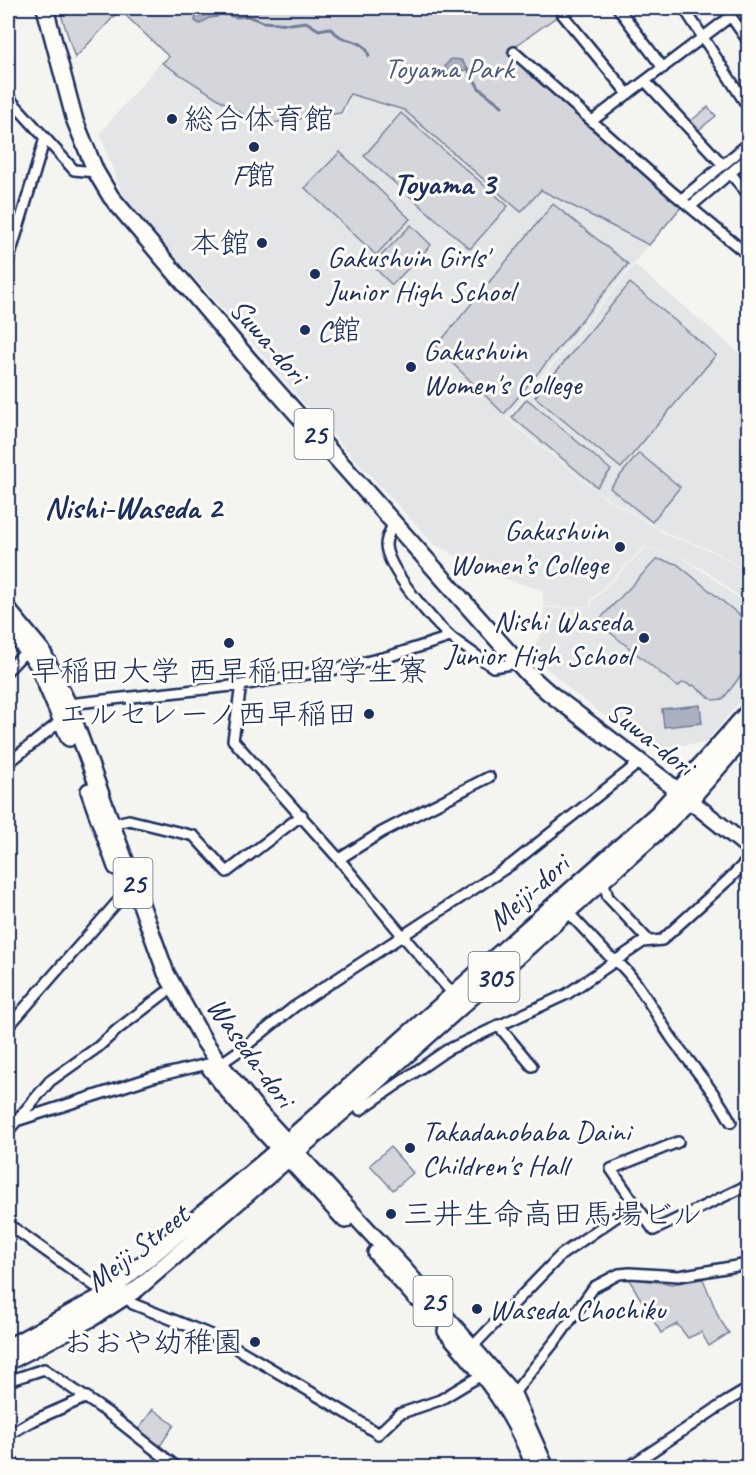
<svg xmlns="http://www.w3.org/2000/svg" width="756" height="1475" font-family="Caveat,'Klee One',sans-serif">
	<rect width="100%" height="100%" fill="#f4f4f1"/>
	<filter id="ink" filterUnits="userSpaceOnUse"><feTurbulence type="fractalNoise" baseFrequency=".0167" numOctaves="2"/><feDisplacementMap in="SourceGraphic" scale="12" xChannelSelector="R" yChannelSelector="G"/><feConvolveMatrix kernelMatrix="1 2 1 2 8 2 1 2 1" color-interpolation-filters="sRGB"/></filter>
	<g filter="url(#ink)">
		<!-- built -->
		<path fill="#e4e5e6" d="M160 63 259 126 343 116 351 95 404 111 521 213 541 191 648 246 506 419 604 497 669 536 714 552 741 569 746 563 748 565V604L708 572 681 557 645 546 591 600V606L544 607 542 590 505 579 472 564 434 544 314 415 232 319 124 200 100 133Z
			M634 265 748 360V564L745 562 740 568 715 551 670 535 604 496 508 419Z
			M646 547 680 557 707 574 748 606V692L705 743 648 748 574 693 529 652 548 625 542 620 544 616V608L592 607V601Z"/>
		<!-- green -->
		<path fill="#d4d6db" stroke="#78829c" stroke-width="1.5" d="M59 8H569L507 52 682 206 649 245 541 190 521 212 404 110 350 94 341 113 259 125 162 63 169 57 120 10 75 58Z
			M708 107 716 116 696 132 688 123Z
			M401 113 508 206 470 249 364 156Z
			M340 152 410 219 376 255 305 188Z
			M553 204 628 264 504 414 436 347Z
			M411 225 431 245 392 285 372 265Z
			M630 283 716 355 621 468 535 397Z
			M527 399 611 470 597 487 512 417Z
			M639 453 680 487 652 522 610 488Z
			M657 559 677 564 748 622V666L723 699 713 700 693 685 691 686 686 683H682L678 687 597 622Z
			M390 1147 413 1173 393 1190 370 1165Z
			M628 1278 672 1284 703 1279 719 1318 729 1333 709 1346 701 1332 688 1338 677 1324 661 1333Z
			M153 1409 174 1425 160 1446 138 1430Z"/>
		<!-- water -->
		<path fill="#aab0bf" stroke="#717c98" stroke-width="1.5" d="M216 10 220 11 217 17 209 18 200 24 195 21 196 15 200 11 209 13Z
			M451 59 461 60 468 69 460 72 457 71 452 75 448 74 445 66Z
			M700 705 702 723 664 727 662 709Z"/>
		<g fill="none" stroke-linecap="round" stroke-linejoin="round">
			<!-- stream -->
			<path stroke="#717c98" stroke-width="3" d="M220 13 236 17 248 16 263 22 291 24 306 22 319 30 329 28C333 31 337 35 341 37 353 43 365 40 369 56
				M468 69 479 88 502 106"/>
			<defs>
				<path id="street" d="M618 8 663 68
					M684 8 748 107
					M725 8 748 41
					M563 15 628 94
					M514 52 672 192 748 255
					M645 81 723 165
					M8 97 74 170 96 172
					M592 121 731 16
					M730 173 748 194
					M682 199 748 144
					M691 206 748 158
					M8 262 45 138
					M394 523C391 529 386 537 386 545 387 569 433 622 452 638 465 648 479 657 493 667L518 663
					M8 670 28 649
					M241 685 233 740 339 859
					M68 704 241 685 332 670 390 656 450 637
					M8 758 12 760 62 720
					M111 824 129 820 194 836 227 872 302 815
					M603 880 608 897 649 941
					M567 911 609 956C633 969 657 1018 673 1040 693 1067 715 1092 731 1122
					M453 994 402 935 339 859 382 832 489 777
					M498 1025 532 1066
					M8 1027 126 892
					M220 1064 243 1048 294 1007 512 864 640 762
					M360 1110 447 1050 567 994 643 942 662 940 728 880 748 860
					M16 1121 153 1077 207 1064
					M8 1131 50 1081 98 1047 118 1029 165 993
					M635 1204 654 1230 748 1185
					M8 1224 106 1294
					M126 1297 133 1304 221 1339 348 1414 378 1434 399 1414 440 1400 483 1374
					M473 1346 561 1255 635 1204 611 1169 678 1142
					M8 1381 44 1369 108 1413 178 1468
					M513 1394 560 1335 594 1287 619 1274 630 1273 679 1276 748 1264
					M8 1435 30 1422 87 1397
					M8 1459 20 1468
					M627 1468 726 1402 748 1389"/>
				<path id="primary" d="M45 8 75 121 96 172 111 197 250 361 528 674 548 692 668 783 748 847
					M8 610 42 651 68 704 166 973 204 1041 220 1064 259 1112 403 1268 513 1394 546 1468
					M8 626 37 663 69 738
					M89 791 116 867
					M210 1068 235 1100 345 1220
					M376 1253 416 1298
					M446 1331C486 1376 513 1411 535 1468
					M8 1347 106 1294 266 1160 658 813 748 712
					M8 1362 92 1318 137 1289 348 1107 664 826 689 801 748 733"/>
			</defs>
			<!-- street casing -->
			<use href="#street" stroke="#1b2f5e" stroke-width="14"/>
			<!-- primary casing -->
			<use href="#primary" stroke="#1b2f5e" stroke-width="20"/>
			<!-- street -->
			<use href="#street" stroke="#fdfcf7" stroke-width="9"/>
			<!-- primary -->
			<use href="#primary" stroke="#fdfcf7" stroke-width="15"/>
		</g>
	</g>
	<!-- markers -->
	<g fill="#1b2f5e" stroke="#fdfcf7" stroke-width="2">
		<circle cx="172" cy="119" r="6"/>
		<circle cx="254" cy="147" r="6"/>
		<circle cx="262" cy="243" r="6"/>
		<circle cx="315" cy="274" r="6"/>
		<circle cx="305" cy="330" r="6"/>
		<circle cx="411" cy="367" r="6"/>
		<circle cx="620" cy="547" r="6"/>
		<circle cx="644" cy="638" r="6"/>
		<circle cx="229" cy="643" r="6"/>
		<circle cx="369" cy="714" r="6"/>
		<circle cx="410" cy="1148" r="6"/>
		<circle cx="391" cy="1214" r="6"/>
		<circle cx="477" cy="1309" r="6"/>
		<circle cx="255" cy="1342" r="6"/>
	</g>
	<g text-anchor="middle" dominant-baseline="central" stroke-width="6" stroke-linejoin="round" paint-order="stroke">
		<!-- shield labels -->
		<g fill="#fdfcf7" stroke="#5f6c8c" stroke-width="1.5">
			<rect x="294.5" y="409" width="39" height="50" rx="4.5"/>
			<rect x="113.5" y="858" width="39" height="50" rx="4.5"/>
			<rect x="468.5" y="952" width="51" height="50" rx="4.5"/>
			<rect x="413.5" y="1276" width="39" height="50" rx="4.5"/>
		</g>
		<g font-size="28" font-weight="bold" fill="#1b2f5e">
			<text x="314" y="434">25</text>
			<text x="133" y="883">25</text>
			<text x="494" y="977">305</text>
			<text x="433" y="1301">25</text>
		</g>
		<!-- park labels -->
		<g font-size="30" fill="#49597d" stroke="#fdfcf7">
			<text x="449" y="68">Toyama Park</text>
		</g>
		<!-- poi labels -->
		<g font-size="30" fill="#1b2f5e" stroke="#fdfcf7" text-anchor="start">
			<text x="184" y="119">総合体育館</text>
			<text x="254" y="175" text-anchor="middle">F館</text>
			<text x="250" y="243" text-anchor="end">本館</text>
			<text x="327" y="257">Gakushuin Girls'<tspan x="327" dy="34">Junior High School</tspan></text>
			<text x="317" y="330">C館</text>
			<text x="423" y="350">Gakushuin<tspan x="423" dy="34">Women's College</tspan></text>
			<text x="608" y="530" text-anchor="end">Gakushuin<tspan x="608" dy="34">Women’s College</tspan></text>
			<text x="632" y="621" text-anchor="end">Nishi Waseda<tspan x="632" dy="34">Junior High School</tspan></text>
			<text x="229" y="671" text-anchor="middle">早稲田大学 西早稲田留学生寮</text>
			<text x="357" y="714" text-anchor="end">エルセレーノ西早稲田</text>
			<text x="422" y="1131">Takadanobaba Daini<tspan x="422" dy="34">Children's Hall</tspan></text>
			<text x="403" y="1214">三井生命高田馬場ビル</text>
			<text x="489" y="1309">Waseda Chochiku</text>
			<text x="243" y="1342" text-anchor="end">おおや幼稚園</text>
		</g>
		<!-- street labels -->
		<g font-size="30" fill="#1b2f5e" stroke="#fdfcf7">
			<text transform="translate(269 341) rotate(49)">Suwa-dori</text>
			<text transform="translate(651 738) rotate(38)">Suwa-dori</text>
			<text transform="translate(528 892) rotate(-42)">Meiji-dori</text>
			<text transform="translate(251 1052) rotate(54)">Waseda-dori</text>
			<text transform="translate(137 1248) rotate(-38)">Meiji Street</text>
		</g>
		<!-- neighbourhood labels -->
		<g font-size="32" font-weight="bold" fill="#1b2f5e" stroke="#fdfcf7">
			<text x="444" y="183">Toyama 3</text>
			<text x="133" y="507">Nishi-Waseda 2</text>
		</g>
	</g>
	<!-- margin -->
	<rect width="756" height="1475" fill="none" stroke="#fdfcf7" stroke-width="30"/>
	<rect x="15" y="15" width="726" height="1445" fill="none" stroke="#1b2f5e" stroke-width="2" filter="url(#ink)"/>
</svg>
